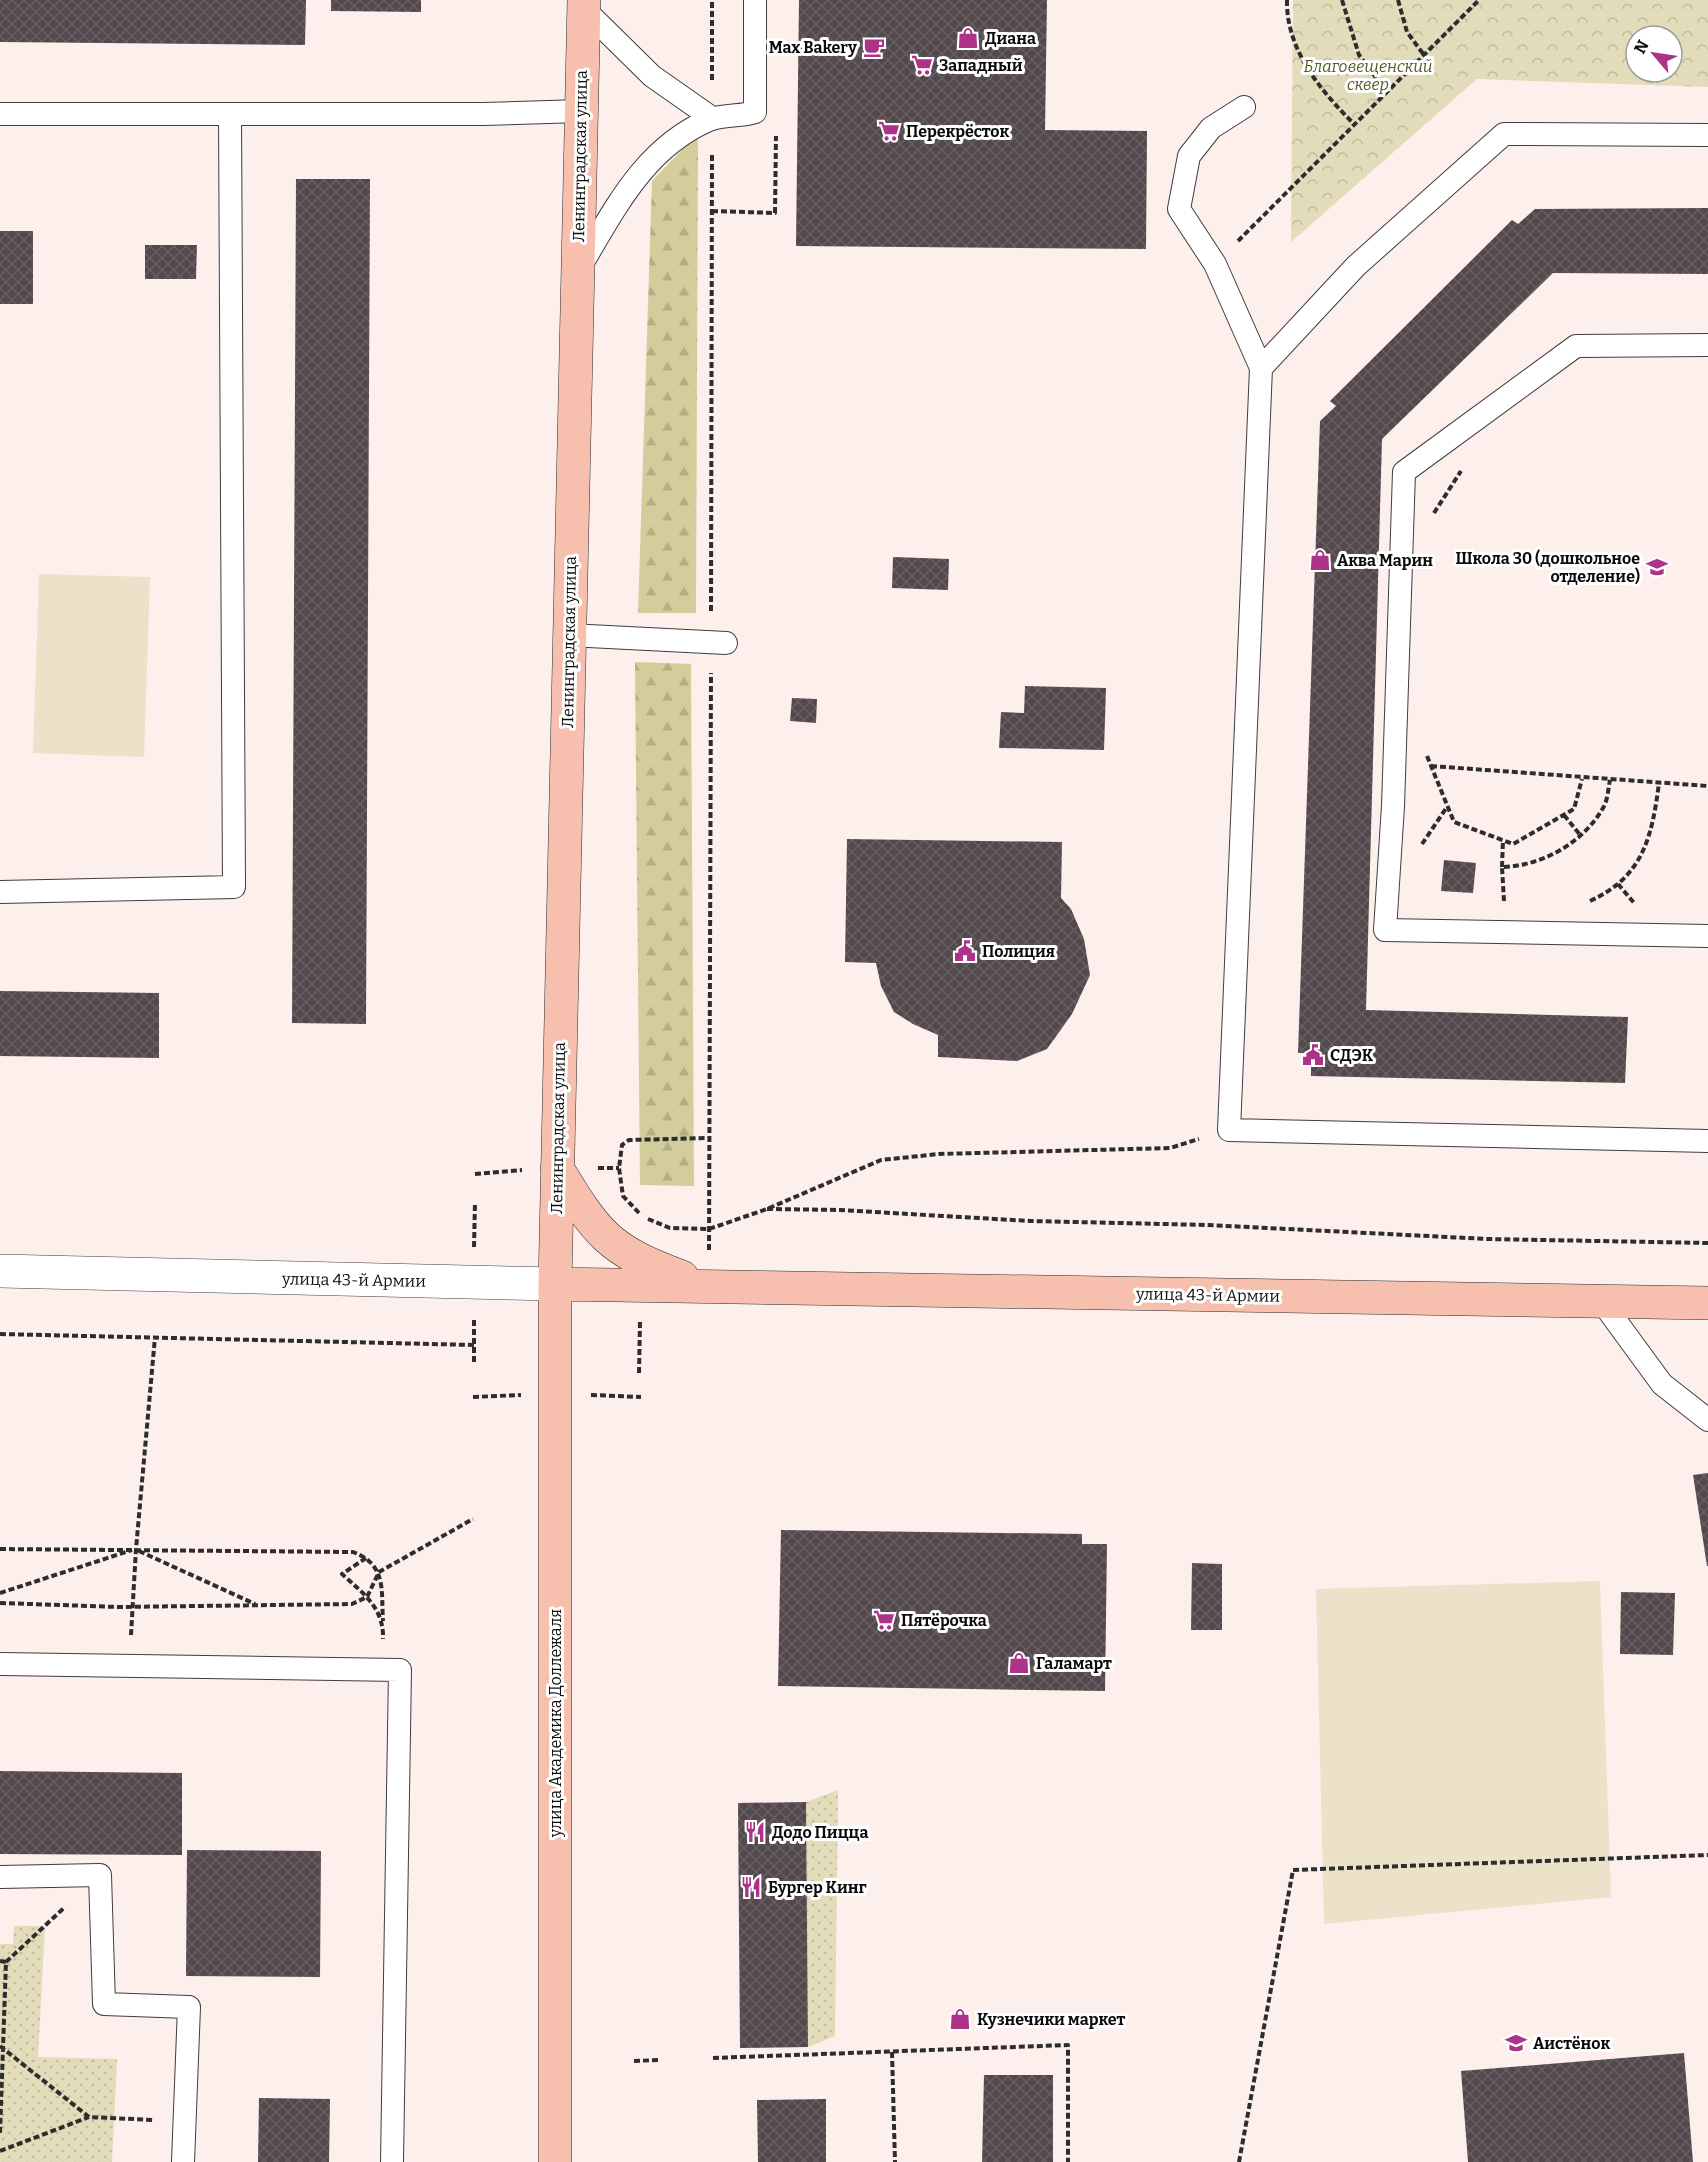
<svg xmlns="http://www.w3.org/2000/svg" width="1708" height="2162" font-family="Bitter,serif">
	<defs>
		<pattern id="grass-dots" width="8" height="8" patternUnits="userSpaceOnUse" patternTransform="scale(1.5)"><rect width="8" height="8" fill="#e3dcba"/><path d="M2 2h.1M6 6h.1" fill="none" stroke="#c1bb9f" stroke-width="1.8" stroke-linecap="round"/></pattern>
		<pattern id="forest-firs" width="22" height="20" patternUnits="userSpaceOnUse" patternTransform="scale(1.5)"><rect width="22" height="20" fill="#d2cd9b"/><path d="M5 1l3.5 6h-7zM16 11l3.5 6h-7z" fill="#b3af84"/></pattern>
		<pattern id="park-crowns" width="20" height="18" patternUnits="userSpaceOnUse" patternTransform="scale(1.5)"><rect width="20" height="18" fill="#e3dcba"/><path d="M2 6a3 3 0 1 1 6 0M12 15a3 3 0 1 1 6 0" fill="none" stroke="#c1bb9f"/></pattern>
		<pattern id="building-cross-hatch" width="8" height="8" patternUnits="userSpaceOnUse" patternTransform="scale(1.5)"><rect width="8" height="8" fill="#53494c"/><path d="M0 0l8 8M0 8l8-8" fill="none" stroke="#675f61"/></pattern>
	</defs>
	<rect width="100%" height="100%" fill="#fdefec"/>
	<!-- grass -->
	<path fill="url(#grass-dots)" d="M838 1790 835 2036 808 2047 806 1802Z
		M14 1926H45L38 2057 117 2059 112 2162H0V1944H13Z"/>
	<!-- forest -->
	<path fill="url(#forest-firs)" d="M698 133 696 613H638L652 181Z
		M635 662 691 664 694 1186 640 1185Z"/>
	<!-- park -->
	<path fill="url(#park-crowns)" fill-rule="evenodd" d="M1293 0H1708V87L1477 79 1291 242ZM1636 36H1672V72H1636Z"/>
	<!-- pitch -->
	<path fill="#ece2ca" d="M39 574 150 577 144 757 33 753Z
		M1600 1581 1611 1897 1324 1924 1316 1589Z"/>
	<!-- building -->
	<path fill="url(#building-cross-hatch)" d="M0 0H306L305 45 0 42Z
		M331 0H421V12L331 11Z
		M799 0H1047L1045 130 1147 131 1146 249 796 246Z
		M296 179H370L366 1024 292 1023Z
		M1708 208V274L1553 273 1382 439 1366 1010 1628 1017 1625 1083 1311 1076V1053H1298L1320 421 1336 406 1330 401 1512 220 1518 224 1535 209Z
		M0 231H33V304H0Z
		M145 245H197L196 279H145Z
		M893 557 949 559 948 590 892 588Z
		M1025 686 1106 688 1104 750 999 748 1001 712 1024 713Z
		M792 698 817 699 816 723 790 721Z
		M847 839 1062 842 1061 898 1071 909 1084 939 1090 975 1072 1014 1047 1049 1017 1061 938 1057V1035L913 1024 894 1012 881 986 876 963 845 962Z
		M1444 860 1476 863 1473 893 1441 891Z
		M0 991 159 993V1058L0 1056Z
		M1708 1473V1566H1707L1693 1475Z
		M781 1530 1082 1534V1544H1107L1105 1691 778 1686Z
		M1192 1563 1222 1564V1630H1191Z
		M1621 1592 1675 1593 1673 1655 1620 1654Z
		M0 1771 182 1773V1855L0 1854Z
		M806 1802 808 2047 740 2048 738 1803Z
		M187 1850 321 1851 320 1977 186 1976Z
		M1684 2053 1693 2162H1468L1461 2071Z
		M984 2075H1053V2162H982Z
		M259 2098 330 2099 329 2162H258Z
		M826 2099V2162H758L757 2100Z"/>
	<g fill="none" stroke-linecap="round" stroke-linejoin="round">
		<defs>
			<path id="service" d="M584 9 652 76 712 118
				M1244 107 1211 128 1189 156 1179 209 1215 264 1261 368
				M0 114H483L581 111
				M1708 135 1504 134 1356 266 1261 368 1229 1130 1708 1141
				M580 267C615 209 644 148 709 120 723 114 740 117 755 112V0
				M1708 345 1576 346 1404 472 1393 806 1385 930 1708 936
				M569 635 726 643
				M0 892 234 887 230 114
				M1602 1302 1662 1384 1708 1420
				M0 1664 400 1670 392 2162
				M0 1877 100 1875 104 2004 189 2007 183 2162"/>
			<path id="tertiary" d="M0 1271 555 1284"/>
			<path id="secondary" d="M557 1168C597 1234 608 1250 682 1277
				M555 1284 1708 1303
				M555 2162V1284L584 0"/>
		</defs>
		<!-- service casing -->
		<use href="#service" stroke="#3e3e3e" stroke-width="24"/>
		<!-- tertiary casing -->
		<use href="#tertiary" stroke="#3e3e3e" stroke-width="34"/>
		<!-- secondary casing -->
		<use href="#secondary" stroke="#2d2d2d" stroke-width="34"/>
		<!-- path -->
		<path stroke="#2d2d2d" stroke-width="4" stroke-dasharray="6 3" stroke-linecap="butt" d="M1287 0C1286 50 1321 91 1354 124
			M1342 0 1359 55 1387 92
			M1398 0 1407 32 1424 55
			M712 80V0
			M712 211 775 213 776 136
			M1238 241 1479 0
			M1434 513 1461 471
			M711 611 712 154
			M1427 756 1454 822 1513 844 1574 809 1582 779
			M1431 766 1708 786
			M1564 815 1581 836
			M1422 844 1447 807
			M1502 867 1503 840
			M1618 884 1635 904
			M1504 901 1502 867C1542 866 1583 843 1603 808 1608 800 1608 789 1610 780
			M1590 901C1643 877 1652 837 1659 783
			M598 1168H619
			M475 1174 522 1170
			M767 1209 840 1210 1030 1221 1208 1225 1487 1239 1708 1243
			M639 1213 623 1196 619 1168 622 1145 629 1140 709 1138
			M648 1219 670 1228 709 1229 767 1209 881 1160 939 1154 1170 1148 1199 1139
			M474 1247 475 1203
			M709 1250 711 673
			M0 1334 474 1345
			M474 1362V1317
			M639 1373 640 1322
			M591 1395 641 1397
			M473 1397 521 1395
			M0 1549 353 1552C387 1565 381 1590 383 1621
			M139 1551 255 1604
			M366 1558 342 1574C364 1594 384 1608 383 1639
			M0 1593 132 1550
			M0 1603 119 1607 352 1604 367 1597 379 1572 473 1519
			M131 1635 136 1549 155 1337
			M0 1961 6 1962 0 2134
			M6 1962 65 1907
			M0 2046 89 2117 154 2120
			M892 2052 895 2162
			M713 2058 1068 2045V2162
			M634 2061 658 2060
			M0 2151 89 2117
			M1239 2162 1293 1870 1708 1855"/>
		<!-- service -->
		<use href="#service" stroke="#fff" stroke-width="22"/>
		<!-- tertiary -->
		<use href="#tertiary" stroke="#fff" stroke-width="33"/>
		<!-- secondary -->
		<use href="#secondary" stroke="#f6bfae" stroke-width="33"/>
	</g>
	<!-- icons -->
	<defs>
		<symbol id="shop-bare" viewBox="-9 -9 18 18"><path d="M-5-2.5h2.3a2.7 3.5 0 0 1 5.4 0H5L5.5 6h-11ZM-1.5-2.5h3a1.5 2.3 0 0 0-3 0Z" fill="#ac3387" stroke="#fff" stroke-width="2.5" paint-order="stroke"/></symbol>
		<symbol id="cafe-bare" viewBox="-9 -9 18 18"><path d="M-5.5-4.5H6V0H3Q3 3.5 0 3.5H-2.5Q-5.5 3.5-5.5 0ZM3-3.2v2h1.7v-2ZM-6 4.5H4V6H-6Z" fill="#ac3387" stroke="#fff" stroke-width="2.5" paint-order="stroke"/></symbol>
		<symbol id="supermarket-bare" viewBox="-9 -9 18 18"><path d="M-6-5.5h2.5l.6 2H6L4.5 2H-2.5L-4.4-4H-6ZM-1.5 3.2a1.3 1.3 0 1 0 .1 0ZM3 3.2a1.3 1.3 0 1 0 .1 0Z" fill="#ac3387" stroke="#fff" stroke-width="2.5" paint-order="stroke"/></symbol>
		<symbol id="school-bare" viewBox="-9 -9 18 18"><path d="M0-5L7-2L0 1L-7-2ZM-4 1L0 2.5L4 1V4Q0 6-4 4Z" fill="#ac3387" stroke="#fff" stroke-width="2.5" paint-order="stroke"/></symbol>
		<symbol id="civic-bare" viewBox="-9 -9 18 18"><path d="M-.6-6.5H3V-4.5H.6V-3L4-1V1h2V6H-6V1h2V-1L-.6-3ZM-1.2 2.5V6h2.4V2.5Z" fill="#ac3387" stroke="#fff" stroke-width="2.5" paint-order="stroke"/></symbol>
		<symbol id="restaurant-bare" viewBox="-9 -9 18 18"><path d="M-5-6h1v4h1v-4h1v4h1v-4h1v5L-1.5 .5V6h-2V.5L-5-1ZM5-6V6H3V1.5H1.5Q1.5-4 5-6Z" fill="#ac3387" stroke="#fff" stroke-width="2.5" paint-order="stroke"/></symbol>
	</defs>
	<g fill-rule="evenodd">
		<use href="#shop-bare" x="953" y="23" width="30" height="30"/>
		<use href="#cafe-bare" x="859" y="32" width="30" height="30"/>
		<use href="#supermarket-bare" x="907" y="50" width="30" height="30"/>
		<use href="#supermarket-bare" x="874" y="116" width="30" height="30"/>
		<use href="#shop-bare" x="1305" y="545" width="30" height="30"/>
		<use href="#school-bare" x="1642" y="552" width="30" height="30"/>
		<use href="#civic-bare" x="950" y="936" width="30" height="30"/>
		<use href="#civic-bare" x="1298" y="1040" width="30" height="30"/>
		<use href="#supermarket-bare" x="869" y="1605" width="30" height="30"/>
		<use href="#shop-bare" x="1004" y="1648" width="30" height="30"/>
		<use href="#restaurant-bare" x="740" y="1817" width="30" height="30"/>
		<use href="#restaurant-bare" x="736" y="1872" width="30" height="30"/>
		<use href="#shop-bare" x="945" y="2004" width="30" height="30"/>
		<use href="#school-bare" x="1501" y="2028" width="30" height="30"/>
	</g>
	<g text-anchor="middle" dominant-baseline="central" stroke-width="6" stroke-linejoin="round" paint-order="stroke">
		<!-- poi labels -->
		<g font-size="16" font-weight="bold" fill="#0b0b0b" stroke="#fff" text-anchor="start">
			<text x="985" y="38">Диана</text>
			<text x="857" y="47" text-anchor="end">Max Bakery</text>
			<text x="939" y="65">Западный</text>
			<text x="906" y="131">Перекрёсток</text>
			<text x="1640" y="558" text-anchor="end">Школа 30 (дошкольное<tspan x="1640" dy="18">отделение)</tspan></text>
			<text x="1337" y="560">Аква Марин</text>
			<text x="982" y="951">Полиция</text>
			<text x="1330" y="1055">СДЭК</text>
			<text x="901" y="1620">Пятёрочка</text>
			<text x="1036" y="1663">Галамарт</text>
			<text x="772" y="1832">Додо Пицца</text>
			<text x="768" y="1887">Бургер Кинг</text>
			<text x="977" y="2019">Кузнечики маркет</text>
			<text x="1533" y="2043">Аистёнок</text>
		</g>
		<!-- park labels -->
		<g font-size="16" font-style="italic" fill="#535c23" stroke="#fff">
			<text x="1368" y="66">Благовещенский<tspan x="1368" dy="18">сквер</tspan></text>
		</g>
		<!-- street labels -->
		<g font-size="16" fill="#0b0b0b" stroke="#fff">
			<text transform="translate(580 156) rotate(-89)">Ленинградская улица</text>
			<text transform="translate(569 642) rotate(-89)">Ленинградская улица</text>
			<text transform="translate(558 1128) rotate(-89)">Ленинградская улица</text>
			<text transform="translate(354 1280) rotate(1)">улица 43-й Армии</text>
			<text transform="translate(1208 1295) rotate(1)">улица 43-й Армии</text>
			<text transform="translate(555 1723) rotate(-90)">улица Академика Доллежаля</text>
		</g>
	</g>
	<!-- north arrow -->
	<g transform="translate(1654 54) rotate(299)"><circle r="28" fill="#ffffff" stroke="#9d9d9d" stroke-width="1.5"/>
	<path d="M0-4.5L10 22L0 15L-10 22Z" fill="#ac3387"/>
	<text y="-9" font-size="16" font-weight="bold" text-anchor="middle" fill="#0b0b0b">N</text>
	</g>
</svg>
